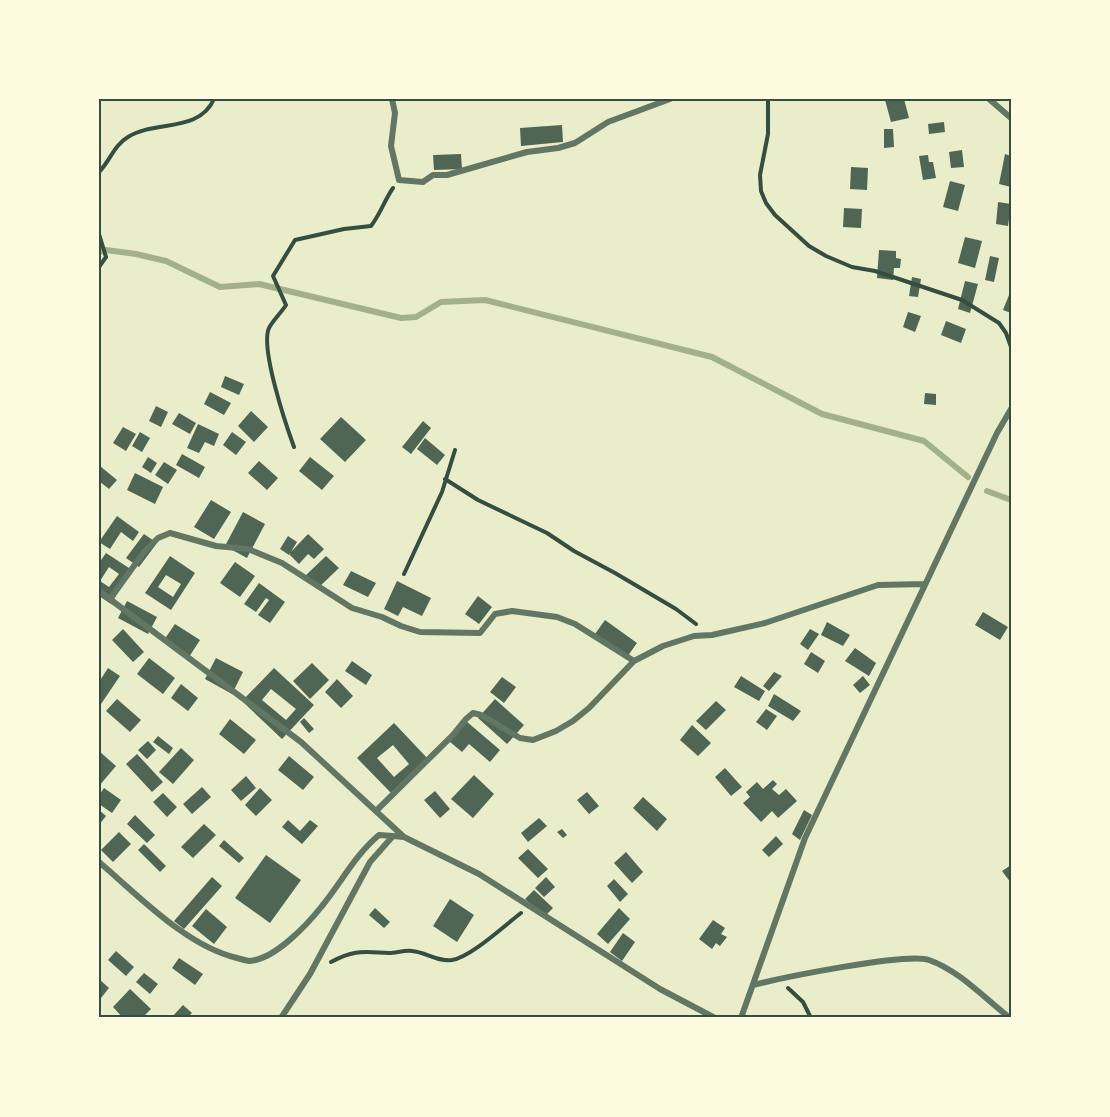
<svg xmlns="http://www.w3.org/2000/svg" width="1110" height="1117" font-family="Lato,sans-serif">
	<rect width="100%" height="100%" fill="#e9edc9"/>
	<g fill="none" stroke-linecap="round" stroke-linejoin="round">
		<!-- stream -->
		<path stroke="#a3b18a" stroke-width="6" d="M99 252 106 250 136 254 166 261 220 287 259 284 401 318 416 317 441 302 485 300 712 357 822 414 924 441 968 477
			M987 491 1011 500"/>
	</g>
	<!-- building -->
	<path fill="#4f6655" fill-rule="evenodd" d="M889 99H904L909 118 891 122 885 100Z
		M944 122 945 132 929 134 928 124Z
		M562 125 563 142 521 146 520 128Z
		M884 129H893L894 147 884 148Z
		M962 150 964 167 951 168 949 152Z
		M461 154 462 169 434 170 433 155Z
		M1005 154 1011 156V187L999 184Z
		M928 155 929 162H933L936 178 923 180 919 156Z
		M851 167 868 168 867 190 850 189Z
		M950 181 965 185 958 211 943 207Z
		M998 202 1011 204 1008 226 996 224Z
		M844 208 862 209 861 228 843 227Z
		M965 237 982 241 975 268 958 263Z
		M879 250 896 251V258L901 259 900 268H894L893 280 877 278Z
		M990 256 999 258 994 282 985 280Z
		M912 277 921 279 918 297 909 296Z
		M965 281 978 284 970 313 958 309Z
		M1011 290V313L1003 310Z
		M908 312 921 316 915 332 903 327Z
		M946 321 966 329 961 343 941 335Z
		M225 376 244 384 239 395 221 387Z
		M210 392 231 403 224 415 204 404Z
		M925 393 936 394V405L924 404Z
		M156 406 168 412 161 427 149 421Z
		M251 411 268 427 254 442 238 426Z
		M179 413 196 423 190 434 172 424Z
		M341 417 366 440 345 462 320 439Z
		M423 421 431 428 411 454 402 447Z
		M198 424 219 434 214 446 205 442 199 453 187 448Z
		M123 427 136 434 126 451 113 443Z
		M140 432 150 438 142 452 132 446Z
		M232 432 246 442 236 455 223 445Z
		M425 438 445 455 437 465 417 449Z
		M182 454 205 467 199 478 176 465Z
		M148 457 157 463 151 473 142 467Z
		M310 457 334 476 322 490 299 471Z
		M259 461 278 478 267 490 248 473Z
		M164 462 177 470 168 484 155 475Z
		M100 466 117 480 109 489 99 481Z
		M135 473 163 487 155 504 127 490Z
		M211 500 231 512 214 539 194 527Z
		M243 512 265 524 247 558 225 546Z
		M117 516 139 532 133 541 121 532 110 549 99 542Z
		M144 534 157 543 139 567 126 558Z
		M308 534 324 549 314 559 308 554 299 564 289 554Z
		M288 536 297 542 289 555 280 549Z
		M106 553 132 570 111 604 99 596V563ZM109 567 119 574 109 587 100 581Z
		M170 556 195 573 171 610 145 593ZM166 575 181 584 173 597 158 587Z
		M326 556 339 568 317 589 305 576Z
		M235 562 255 576 240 597 220 583Z
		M351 571 376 583 368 597 343 585Z
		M397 581 431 598 422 616 403 607 398 616 384 609Z
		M259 583 285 602 270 623 258 615 269 600 266 598 256 612 244 604Z
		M478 596 492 607 479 624 465 614Z
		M127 601 157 617 148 634 118 618Z
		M983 612 1008 627 1000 640 975 625Z
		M605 620 637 643 627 657 595 634Z
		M827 622 850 635 843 646 821 635Z
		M175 624 200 640 189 657 164 640Z
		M123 629 144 652 133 662 112 640Z
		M810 629 819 634 808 650 800 644Z
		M855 648 876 663 869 676 845 661Z
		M811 652 825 661 818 673 804 664Z
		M149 658 175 678 163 694 137 674Z
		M216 658 243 672 232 694 205 679Z
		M352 661 372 675 366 685 345 671Z
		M312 663 329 680 310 699 293 681Z
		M108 668 120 676 99 707V682Z
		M274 668 314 705 282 739 242 701ZM271 689 296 709 286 720 262 700Z
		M774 672 782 676 769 691 763 686Z
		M741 676 765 691 759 701 734 687Z
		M863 676 870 685 860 693 853 685Z
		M502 677 516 687 504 703 490 692Z
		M337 679 353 696 341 708 325 692Z
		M181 684 198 698 188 711 171 698Z
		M774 694 801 711 793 721 768 706Z
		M117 699 141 720 130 732 106 711Z
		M495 699 524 725 507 744 478 718Z
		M716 701 726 710 706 730 696 721Z
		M766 709 777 716 767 730 756 722Z
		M304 718 314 729 309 733 300 722Z
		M230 719 256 740 244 754 219 734Z
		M466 721 500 750 490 762 469 744 462 752 449 741Z
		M394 723 429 760 393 795 357 758ZM393 745 409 764 394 777 377 758Z
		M692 725 711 743 698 756 680 740Z
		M158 736 173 748 169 754 153 742Z
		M148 741 156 750 147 759 138 750Z
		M181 748 194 760 173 784 159 772Z
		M99 751 116 766 99 786Z
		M137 754 163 782 152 792 126 764Z
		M289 756 314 777 303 790 278 770Z
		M725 768 742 787 731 796 715 777Z
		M474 775 494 794 473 818 451 799Z
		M246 776 256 788 241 801 231 790Z
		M773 780 777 784 772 789 779 795 786 789 797 801 778 818 772 811 761 822 743 803 750 797 746 792 757 782 763 789Z
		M202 787 211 797 192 814 183 804Z
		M104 788 121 800 112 813 99 804V795Z
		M260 788 272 800 256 816 245 805Z
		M435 791 450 809 440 818 424 800Z
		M587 792 599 806 589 814 577 800Z
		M163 793 177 807 167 817 153 802Z
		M643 797 667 819 657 831 633 808Z
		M99 810 106 816 99 825Z
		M804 810 812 815 800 840 792 834Z
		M135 815 155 835 147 843 127 824Z
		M539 818 547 826 528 842 521 833Z
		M288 820 300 831 310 820 318 826 302 844 282 827Z
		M204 824 216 835 193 858 181 847Z
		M562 829 567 835 563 838 557 832Z
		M119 832 131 844 113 862 101 850Z
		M776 836 783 844 769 857 762 850Z
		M224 840 244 858 239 863 219 846Z
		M144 844 166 866 160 872 138 850Z
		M528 849 548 869 538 878 518 858Z
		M626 852 643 872 632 883 614 863Z
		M266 855 301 880 270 923 235 898Z
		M1011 865V883L1002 871Z
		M212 877 222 886 184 929 174 921Z
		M546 877 555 887 544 897 535 888Z
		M614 879 628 894 620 902 607 886Z
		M534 890 553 908 544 917 525 899Z
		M450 899 474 915 457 942 433 926Z
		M375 908 390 922 384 928 369 915Z
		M619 908 630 919 608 944 597 934Z
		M206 909 227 927 214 944 192 926Z
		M713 920 725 928 721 934 727 937 720 946 716 943 712 949 699 939Z
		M623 933 635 942 622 961 610 952Z
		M116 951 134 967 126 976 108 960Z
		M179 958 203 974 195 985 172 968Z
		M144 973 158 984 150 994 136 982Z
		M99 979 109 988 101 998 99 997Z
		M130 989 151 1009 142 1018H123L113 1007Z
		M183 1005 192 1013 187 1018H171Z"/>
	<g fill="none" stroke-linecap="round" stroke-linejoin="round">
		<!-- path -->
		<path stroke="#344e41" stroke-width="4" d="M768 99V134L760 175 761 191 766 203 775 215 809 246 826 256 852 267 875 271 962 300 999 323 1006 333 1011 347
			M99 172C110 161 114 145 128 137 155 120 199 133 214 99
			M99 234 106 257 99 267
			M294 447C286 425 260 348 269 328 273 320 281 313 286 305L273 276 295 240 344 229 371 226C381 213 384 201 393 188
			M445 479 478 500 547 533 574 551 615 573 676 609 696 624
			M404 574 442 492 455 450
			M331 962C355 949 364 952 389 953 396 953 404 950 412 951 426 952 437 962 452 960 471 957 505 925 521 913
			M788 988 803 1002 811 1018"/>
		<!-- minor -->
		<path stroke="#617663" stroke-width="6" d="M392 99 395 113 391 146 399 180 423 182 433 175H447L527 152 558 148 575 143 608 122 670 99
			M989 99 1011 118
			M99 591 301 742 404 837
			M110 599 144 552 158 538 170 533 216 546 248 549 282 563 352 608 382 617 401 626 420 632 480 633 495 614 512 611 557 617 575 624 634 661
			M376 811 453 735 466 719 473 713 481 715 520 738 533 740 556 731 573 721 589 708 634 661 663 646 694 636 712 635 765 623 878 585 925 584
			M99 862C138 895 186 946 237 958 241 959 247 961 250 961 275 959 307 925 322 906 341 883 355 855 379 835L393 836
			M753 985C781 978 907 952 929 960 960 971 984 998 1010 1018
			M281 1018 310 974 370 862 393 836 404 837 479 874 660 989 715 1018
			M741 1018 805 838 997 433 1011 409"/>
	</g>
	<!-- border -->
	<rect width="1110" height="1117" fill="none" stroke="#fefae0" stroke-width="201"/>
	<rect x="100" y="100" width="910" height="916" fill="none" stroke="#344e41" stroke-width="2"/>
</svg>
